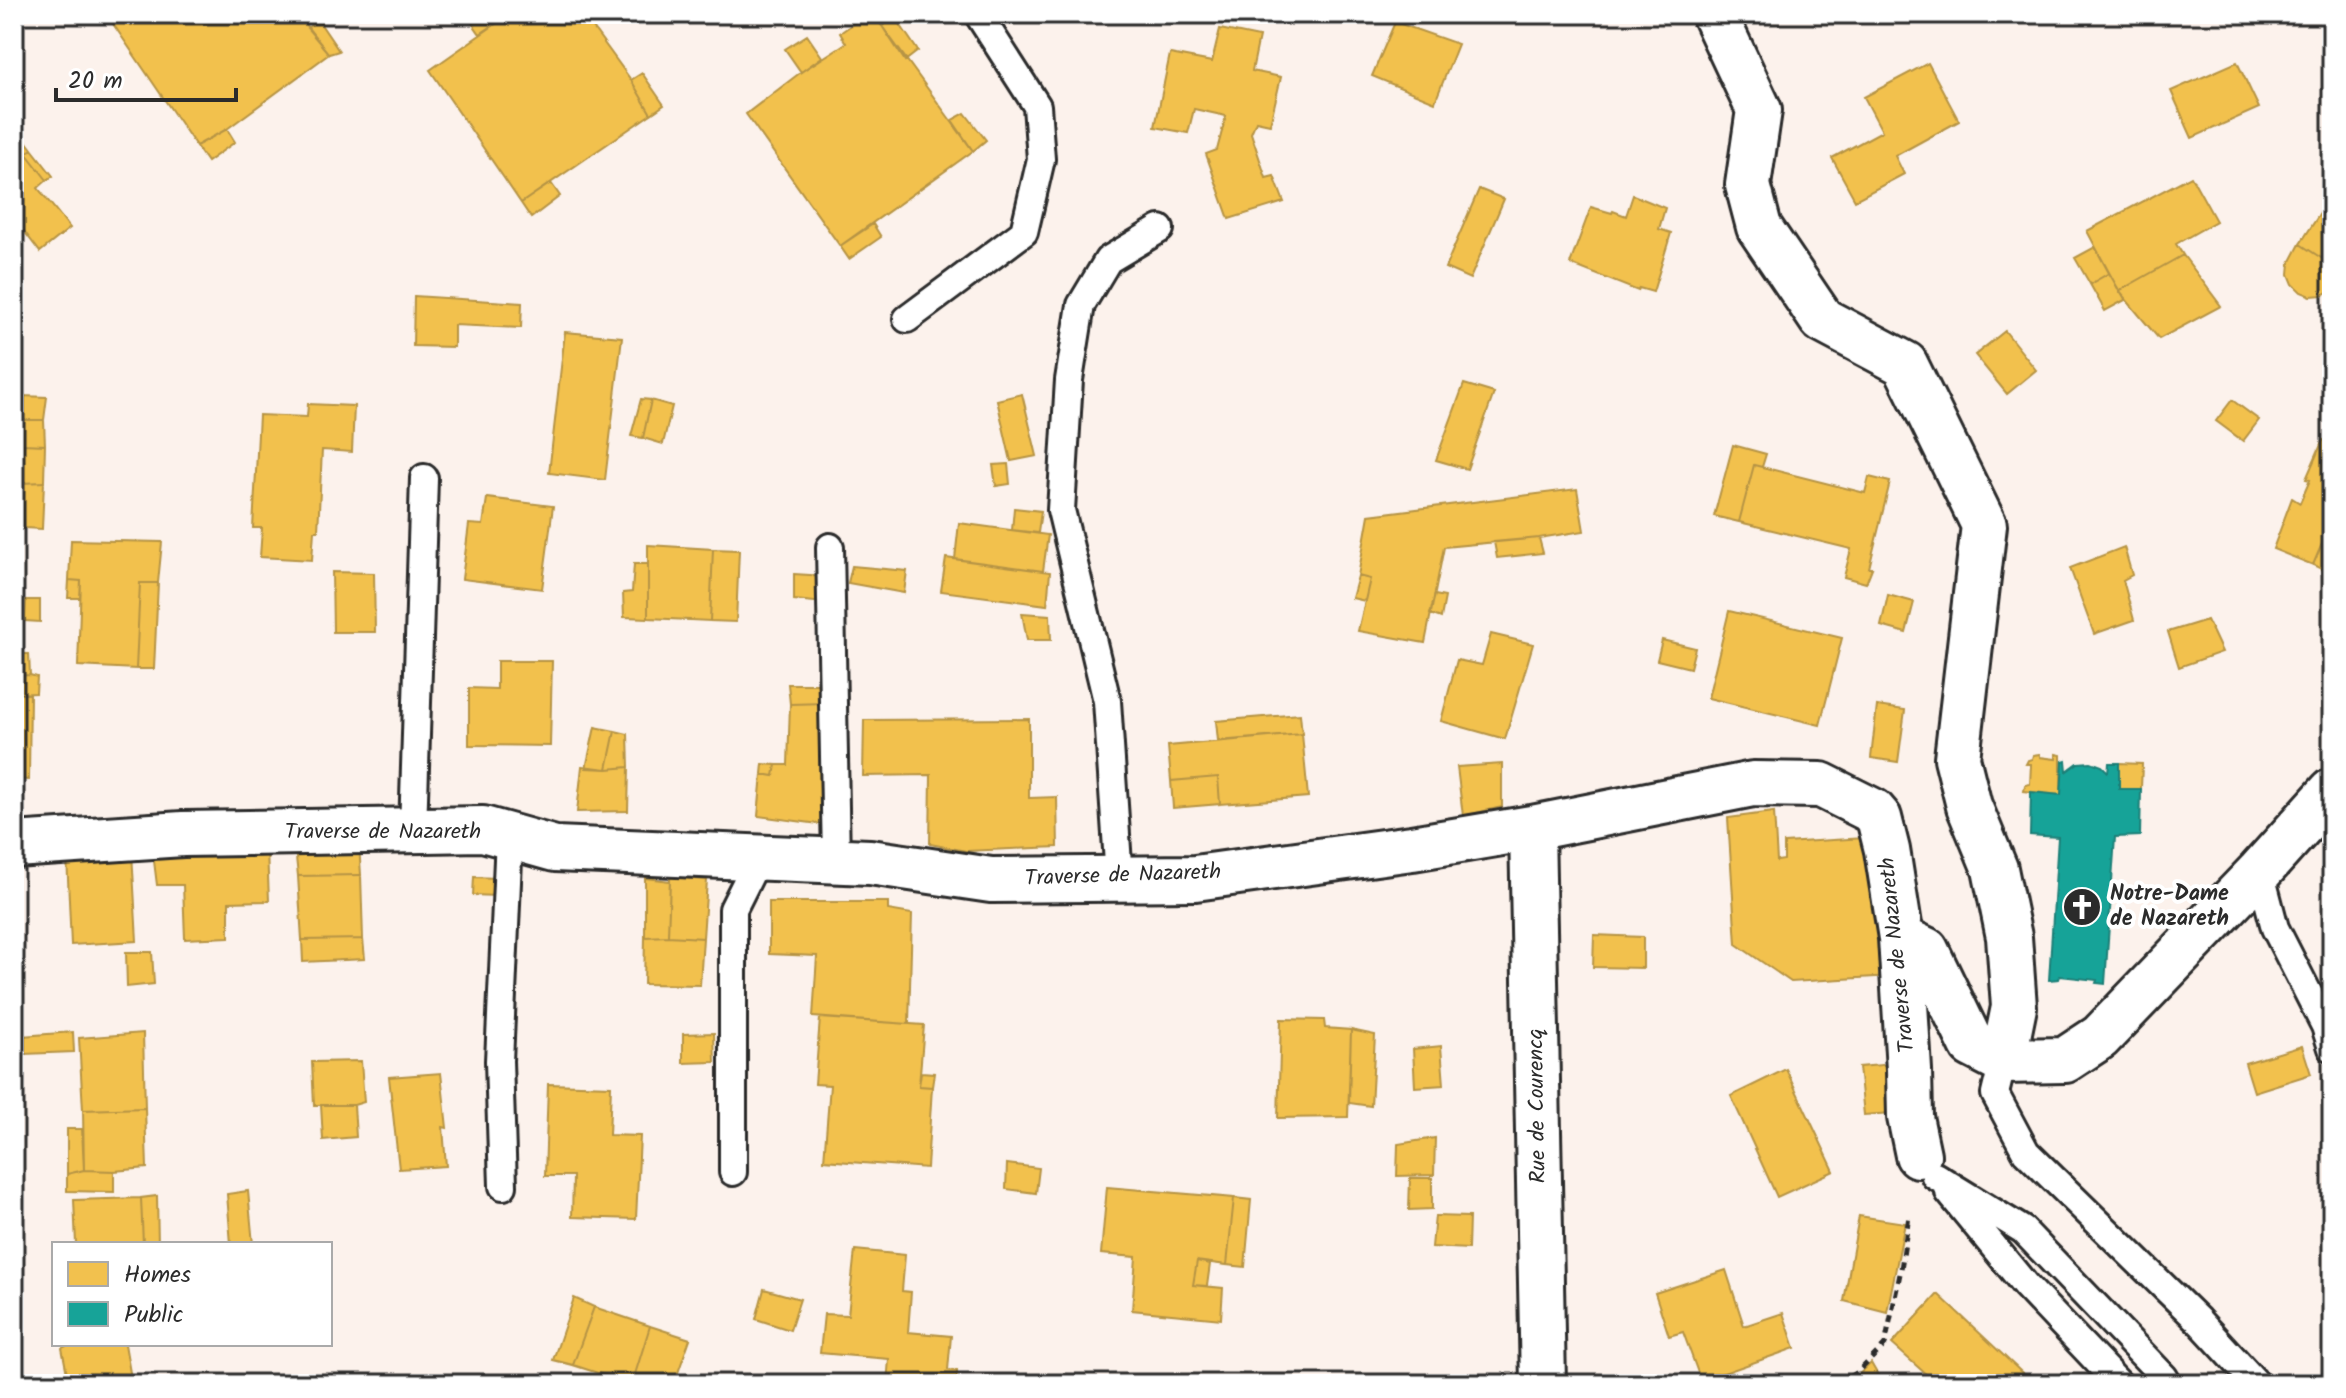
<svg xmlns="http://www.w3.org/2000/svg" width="2346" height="1398" font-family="Kalam,sans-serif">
	<rect width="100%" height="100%" fill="#fcf2ec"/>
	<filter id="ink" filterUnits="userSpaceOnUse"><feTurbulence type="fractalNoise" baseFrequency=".0125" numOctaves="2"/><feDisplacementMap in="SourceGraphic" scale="16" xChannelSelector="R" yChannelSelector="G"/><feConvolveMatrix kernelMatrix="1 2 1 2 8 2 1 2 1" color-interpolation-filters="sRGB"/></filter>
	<g filter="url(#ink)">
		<!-- homes -->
		<path fill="#f2c14e" stroke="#b69444" stroke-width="2" d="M114 14H297L329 54 227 129 196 146 109 18Z
			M466 14H503L505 17 480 34Z
			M510 14H583L631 80 651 114 521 203 430 70Z
			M867 14H872L882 26 973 151 840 246 746 114 801 72 846 43 840 33Z
			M895 17 918 51 905 61 882 26Z
			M318 20 339 51 329 54 307 28Z
			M1395 22 1458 44 1435 102 1372 76Z
			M1220 29 1259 37 1252 71 1281 77 1270 124 1256 121 1251 133 1266 178 1274 176 1284 202 1229 219 1206 154 1217 150 1226 116 1194 109 1188 133 1155 127 1170 54 1212 62Z
			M807 35 822 57 801 72 785 49Z
			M2237 62 2259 108 2192 138 2171 91Z
			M1928 63 1959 121 1895 156 1904 174 1855 200 1832 158 1882 131 1864 97Z
			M642 73 664 105 651 114 631 80Z
			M965 113 986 140 973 151 952 120Z
			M14 125 32 149 26 153 47 180 38 188 70 228 40 252 14 218Z
			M227 129 235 142 207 162 196 146Z
			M32 149 53 176 47 180 26 153Z
			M2191 176 2216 221 2176 244 2183 255 2119 291 2087 231Z
			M551 183 560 196 531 218 521 203Z
			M1479 189 1504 199 1470 279 1445 268Z
			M1633 195 1665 208 1659 229 1671 233 1653 292 1639 288 1638 291 1570 264 1591 207 1612 213 1613 211 1626 216Z
			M2332 195V265L2300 244Z
			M873 224 881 237 849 259 840 246Z
			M2300 244 2332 265V290L2323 295 2311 296 2301 292 2293 284 2289 274 2290 263Z
			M2095 247 2109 273 2090 284 2075 258Z
			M2183 255 2221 306 2159 339 2119 291Z
			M2109 273 2125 300 2105 311 2090 284Z
			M414 296 522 303 521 328 454 325V347L413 346Z
			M2005 331 2036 370 2007 394 1975 355Z
			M565 332 622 337 605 480 549 473Z
			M1464 384 1494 393 1467 469 1436 460Z
			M1022 394 1037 456 1011 461 997 400Z
			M22 396 47 397 44 420H22Z
			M22 396 21 437H14V397Z
			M641 399 651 400 643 438 631 436Z
			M651 400 672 406 663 444 643 438Z
			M2232 400 2259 420 2243 441 2216 421Z
			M308 404 354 406 352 452 322 450 318 531H314L312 560 260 557 262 528H253L259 415 307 417Z
			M22 420H44L45 445 22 444Z
			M2323 440 2332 443V520L2313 565 2273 549 2292 498 2300 503 2310 480 2306 479Z
			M22 444 45 445 44 482 21 483Z
			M1733 445 1766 454 1762 467 1754 465 1739 522 1714 516Z
			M1008 464 1010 484 996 486 993 465Z
			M1754 465 1865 493 1869 477 1890 482 1869 568H1872L1866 583 1844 577 1851 549 1739 522Z
			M44 482 42 529 24 528 21 483Z
			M1577 489 1584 531 1539 538 1444 547 1425 643 1358 631 1370 579 1358 576 1369 515Z
			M487 498 553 506 542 589 462 579 469 524 483 525Z
			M1014 508 1041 511 1038 533 1012 530Z
			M2332 520V574L2313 565Z
			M959 523 1048 535 1043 571 955 559Z
			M1539 538 1543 553 1497 558 1494 542Z
			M71 540 162 542 158 583H140L136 669 78 666 81 581 69 580Z
			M648 545 713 549 710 621 648 618Z
			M2124 547 2132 575 2123 580 2134 620 2094 634 2070 568Z
			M713 549 739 550 736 622 710 621Z
			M946 558 1050 572 1047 605 941 591Z
			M634 564H648V618L624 617 623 593 632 592Z
			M852 566 907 571 904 593 848 583Z
			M332 572 374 573 375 632H333Z
			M794 574 825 576V603L794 600Z
			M1358 576 1370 579 1365 601 1352 598Z
			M69 580 81 581 80 598H68Z
			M140 583H158L154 669H136Z
			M1435 595 1445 597 1441 618 1430 614Z
			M1888 595 1914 602 1906 633 1881 626Z
			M26 600H40V622L25 621Z
			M1729 611 1842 638 1820 725 1708 698Z
			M1022 613 1050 615 1051 640H1027Z
			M2207 620 2222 652 2179 667 2168 632Z
			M1491 634 1533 644 1505 739 1441 721 1457 660 1482 665Z
			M1662 640 1695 648 1690 668 1657 660Z
			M14 654H29L30 675 14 676Z
			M497 661H552L550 746 469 745V688L497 689Z
			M30 675 37 677 36 693 14 694V676Z
			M788 684H826V703L790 704Z
			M14 694H30L29 780 14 779Z
			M826 703 827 825 758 816 762 774 774 776 776 765H788L790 704Z
			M1877 706 1905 710 1898 762 1871 758Z
			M1300 714 1302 734 1218 741 1216 721Z
			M1029 719V798L1057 797 1058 847 966 851 930 844 931 775 863 776 864 720Z
			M595 727 615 731 607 769 586 768Z
			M615 731 628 734 629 767 607 769Z
			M1302 734 1308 797 1220 804 1218 777 1171 781 1168 746Z
			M2040 754V757L2056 759V754L2061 755V795L2024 791 2025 785 2030 784 2031 764H2026L2028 760 2032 759 2033 755Z
			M2119 763 2142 764 2141 789H2119Z
			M763 764 776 765 774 776 762 774Z
			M1502 764V807L1463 816 1457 767Z
			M582 766 607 769 629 767 628 811 577 812Z
			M1218 777 1220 804 1173 808 1171 781Z
			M1774 812 1777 861 1784 860V843L1865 838 1892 976 1791 982 1736 944 1728 818Z
			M359 844 361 875 298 876 295 848Z
			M267 849 269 901 229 902V937L185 939 183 885H157L153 853Z
			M132 852 137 941 71 945 67 856Z
			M361 875 363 939 302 940 298 876Z
			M474 877 496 878V896L473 895Z
			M670 877 707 880 703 938 668 936Z
			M645 878 670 881 668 936 645 937Z
			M769 902H888V910L912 914 909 1024 813 1017 817 956 769 954Z
			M1594 935 1643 937V968L1593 967Z
			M668 936 703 938 700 985 644 984 645 937Z
			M363 939 365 959 303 962 302 940Z
			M126 952H152L154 984 127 987Z
			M820 1018 924 1025 919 1086 932 1087 927 1168 824 1160 830 1085 815 1084Z
			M1281 1019 1324 1020 1325 1028 1351 1030 1348 1117 1278 1118Z
			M1351 1030 1375 1035 1371 1106 1349 1103Z
			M73 1032 74 1052 24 1054 22 1036Z
			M143 1033 145 1108 83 1110 79 1038Z
			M714 1033 715 1062 683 1063V1034Z
			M1441 1046 1444 1085 1415 1087 1413 1049Z
			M2302 1046 2311 1074 2254 1092 2245 1063Z
			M361 1061 364 1102 354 1105H314L312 1062Z
			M1893 1064 1892 1113 1864 1115 1859 1067Z
			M1786 1069 1834 1171 1777 1197 1731 1096Z
			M921 1072 934 1073 932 1087 919 1086Z
			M441 1073 447 1128 443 1127 446 1166 399 1169 389 1077Z
			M548 1084 611 1086 609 1135 640 1136 636 1219 572 1217 573 1176H545Z
			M321 1105H354L356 1137 323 1140Z
			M145 1108 147 1168 114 1171 84 1170 83 1110Z
			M67 1129H82L84 1170 67 1174Z
			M1435 1138 1434 1175 1397 1176 1398 1144Z
			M1007 1164 1039 1168 1036 1193 1006 1189Z
			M84 1170 114 1171V1192L67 1191V1174Z
			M1410 1178H1432V1209L1409 1210Z
			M1107 1187 1234 1198 1227 1265 1197 1261 1193 1285 1223 1288 1221 1319 1132 1310 1136 1257 1101 1254Z
			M248 1191 253 1244H231L227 1194Z
			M157 1196 158 1244H143L141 1198Z
			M141 1198 143 1244H76L74 1200Z
			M1234 1198 1251 1200 1245 1267 1227 1265Z
			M1435 1216 1469 1217 1468 1249 1432 1247Z
			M1859 1216 1905 1223 1887 1312 1844 1301Z
			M855 1250 905 1255 902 1291 911 1292 908 1332 951 1336 948 1370 957 1371V1380H964V1384H887L889 1359 820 1353 824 1314 848 1315Z
			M1197 1261 1210 1264 1207 1286 1193 1285Z
			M1726 1270 1744 1326 1783 1313 1795 1348 1701 1381 1683 1332 1669 1336 1655 1293Z
			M764 1289 800 1299 790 1330 756 1319Z
			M1938 1294 2034 1384H1937L1892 1344Z
			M574 1298 594 1307 573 1365 553 1360Z
			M594 1307 650 1326 632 1384 573 1365Z
			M650 1326 690 1339 674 1384H632Z
			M70 1344H125L132 1384H69L62 1348Z
			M1871 1363 1883 1384H1843L1855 1378Z"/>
		<!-- public -->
		<path fill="#17a398" stroke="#1d7f77" stroke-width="2" d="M2066 760 2067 771 2078 763 2091 762 2102 766 2108 772 2109 763H2119V789H2141L2140 836 2115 837 2105 984 2096 983 2097 980 2060 976 2059 979 2049 980 2058 837 2030 835 2031 792 2061 795 2063 761Z"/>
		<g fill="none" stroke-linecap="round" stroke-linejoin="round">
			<defs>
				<path id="lane" d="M907 319 1024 232 1041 159 1037 106 978 14
					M830 547 836 860
					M413 831 424 478
					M2260 871 2275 928 2325 1026 2332 1048
					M1119 879 1107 701 1061 510 1069 380 1081 305 1108 260 1160 229
					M2003 1061 1995 1094 2026 1152 2198 1320 2257 1384
					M733 1172V909L759 857
					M1935 1176 2023 1230 2164 1377 2168 1384
					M503 1186 499 1061 509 837
					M1949 1192 2026 1286 2119 1384"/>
				<path id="street" d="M1714 14 1759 110 1748 185 1759 227 1822 320 1905 364 1984 525 1957 758 1969 806 1995 869 2009 937 2014 1007 2003 1061
					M1532 828 1543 1384
					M14 845 183 834 483 829 555 849 870 862 991 880 1195 878 1412 848 1532 828 1753 784 1821 785 1873 811 1879 818 1887 850 1901 938 1909 1070 1910 1117 1918 1155
					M1901 938 1926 950 1972 1045 2003 1061 2065 1060 2100 1037 2260 871 2332 791"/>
			</defs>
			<!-- lane casing -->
			<use href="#lane" stroke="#2b2b2b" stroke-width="32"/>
			<!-- street casing -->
			<use href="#street" stroke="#2b2b2b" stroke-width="50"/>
			<!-- path -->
			<path stroke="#2b2b2b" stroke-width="5" stroke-dasharray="8 6" stroke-linecap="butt" d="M1838 1384 1858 1372 1885 1345 1901 1269 1909 1216"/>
			<!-- lane -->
			<use href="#lane" stroke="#fff" stroke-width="26"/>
			<!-- street -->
			<use href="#street" stroke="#fff" stroke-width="44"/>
		</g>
	</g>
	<!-- icons -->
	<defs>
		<symbol id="church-disc" viewBox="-11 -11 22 22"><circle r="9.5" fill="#2b2b2b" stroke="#fff"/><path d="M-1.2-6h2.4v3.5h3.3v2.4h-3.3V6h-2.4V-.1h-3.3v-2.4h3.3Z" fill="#fff"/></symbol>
	</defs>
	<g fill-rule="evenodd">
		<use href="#church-disc" x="2060" y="885" width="44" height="44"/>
	</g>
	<g text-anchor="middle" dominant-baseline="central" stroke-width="8" stroke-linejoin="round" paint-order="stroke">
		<!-- street labels -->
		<g font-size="22" fill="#2b2b2b" stroke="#fff">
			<text x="383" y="832">Traverse de Nazareth</text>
			<text transform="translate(1123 876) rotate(-2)">Traverse de Nazareth</text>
			<text transform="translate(1898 955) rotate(-96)">Traverse de Nazareth</text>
			<text transform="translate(1538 1106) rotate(-91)">Rue de Courencq</text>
		</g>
		<!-- poi labels -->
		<g font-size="22" font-weight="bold" fill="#2b2b2b" stroke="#fff" text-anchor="start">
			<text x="2110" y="894">Notre-Dame<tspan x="2110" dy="25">de Nazareth</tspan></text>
		</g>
	</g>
	<!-- margin -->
	<rect width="2346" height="1398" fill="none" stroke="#fff" stroke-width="48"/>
	<rect x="24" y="24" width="2298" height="1350" fill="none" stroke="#2b2b2b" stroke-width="3" filter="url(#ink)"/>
	<!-- legend -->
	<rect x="52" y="1242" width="280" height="104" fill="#ffffff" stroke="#aaaaaa" stroke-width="2"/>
	<rect x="68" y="1262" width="40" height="24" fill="#f2c14e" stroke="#aaaaaa" stroke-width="2"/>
	<text x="124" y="1282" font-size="24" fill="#2b2b2b">Homes</text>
	<rect x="68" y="1302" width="40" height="24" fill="#17a398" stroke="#aaaaaa" stroke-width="2"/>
	<text x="124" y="1322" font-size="24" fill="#2b2b2b">Public</text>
	<!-- scale -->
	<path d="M56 88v12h180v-12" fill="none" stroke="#2b2b2b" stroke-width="4"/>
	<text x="68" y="88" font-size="24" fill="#2b2b2b" stroke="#ffffff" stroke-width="6" paint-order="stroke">20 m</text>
</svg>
